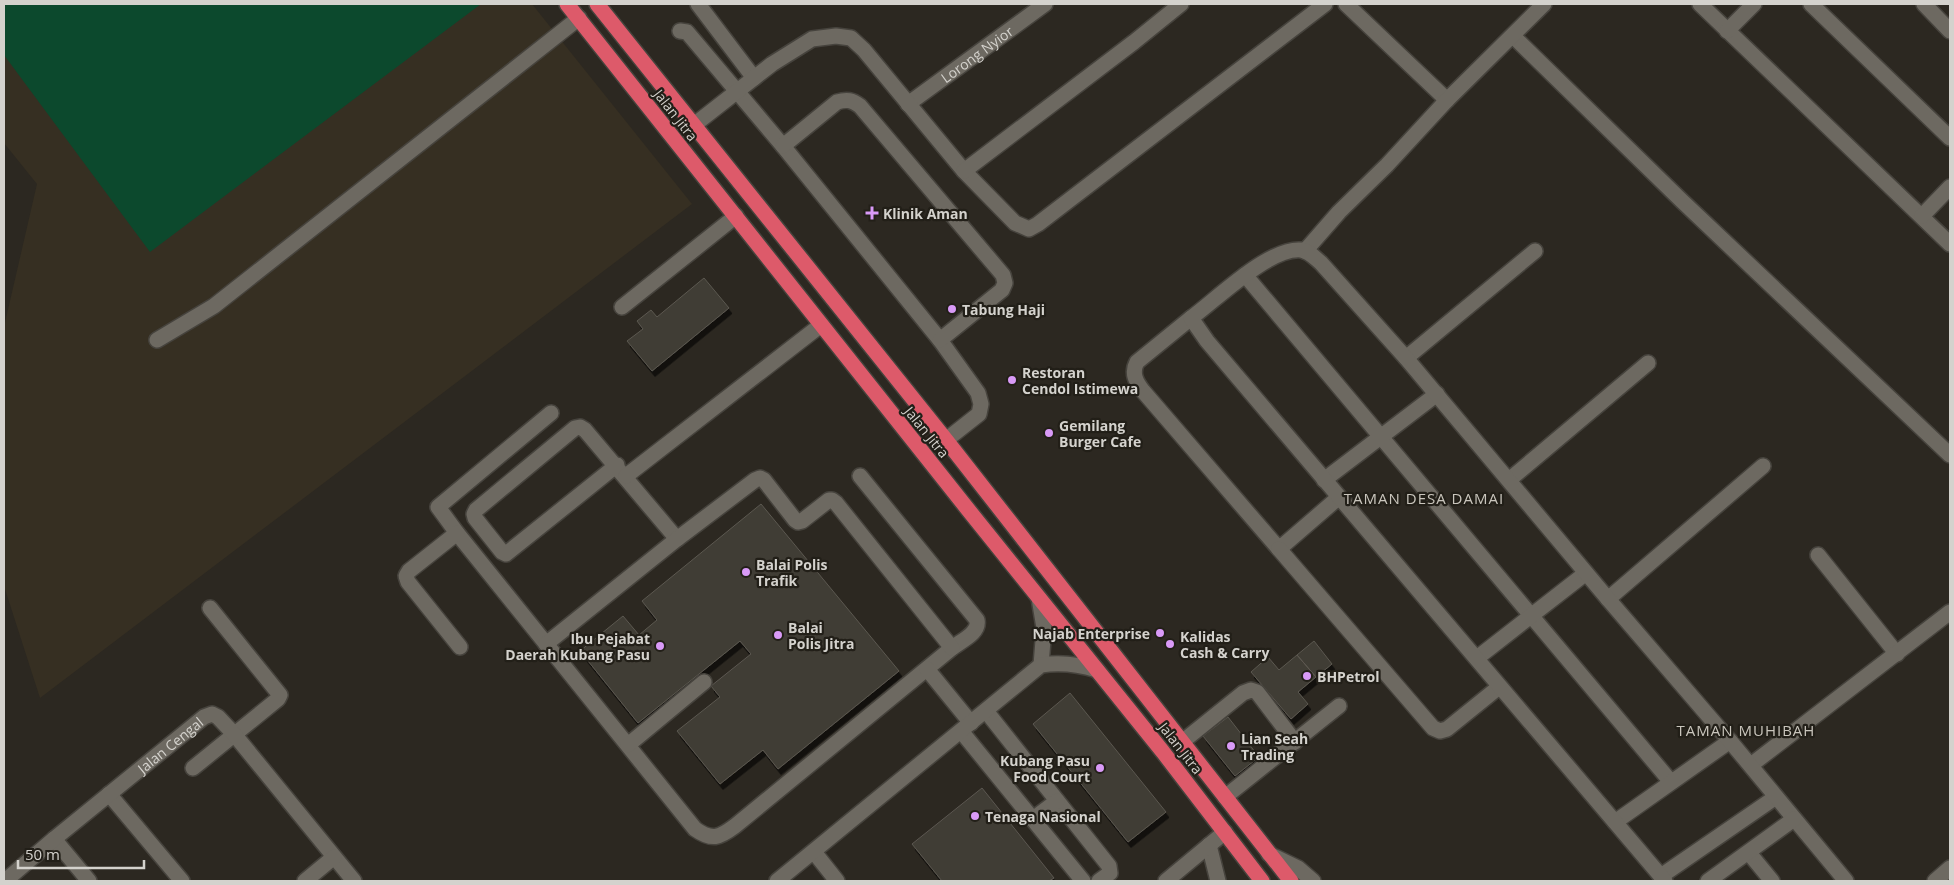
<svg xmlns="http://www.w3.org/2000/svg" width="1954" height="885" font-family="'Open Sans',sans-serif">
	<defs>
		<filter id="shadow"><feDropShadow dx="3" dy="5.5" stdDeviation="0" flood-color="#0009"/></filter>
	</defs>
	<rect width="100%" height="100%" fill="#2c2821"/>
	<!-- built -->
	<path fill="#362f22" d="M4 4H532L692 204 40 698 4 586V327L37 184 4 143Z"/>
	<!-- green -->
	<path fill="#0c492d" d="M4 4H481L150 252 4 55Z"/>
	<!-- building -->
	<path fill="#3f3c34" stroke="#5c5850" filter="url(#shadow)" d="M704 278 729 308 652 371 627 341 643 329 637 321 651 310 657 317Z
		M761 504 899 671 778 769 763 750 720 784 677 731 720 697 711 686 751 654 740 641 638 723 580 651 623 616 639 635 657 620 642 601Z
		M1314 641 1332 664 1316 677 1297 655Z
		M1297 655 1316 677 1298 692 1308 704 1291 719 1251 672 1268 657 1279 670Z
		M1070 693 1166 812 1128 842 1033 724Z
		M1228 717 1259 757 1235 776 1203 736Z
		M982 788 1054 878 1049 881H942L912 844Z"/>
	<g fill="none" stroke-linecap="round" stroke-linejoin="round">
		<defs>
			<g id="minor">
				<path d="M698 4 754 78"/>
				<path d="M1346 4 1447 100"/>
				<path d="M1700 4 1950 244"/>
				<path d="M1811 4 1950 138"/>
				<path d="M1924 4 1950 31"/>
				<path d="M680 31 687 32 783 146 940 340 978 393 981 404 979 414 946 440"/>
				<path d="M1727 31 1754 4"/>
				<path d="M1513 36 1682 201 1950 455"/>
				<path id="s1" d="M908 104 1045 4"/>
				<path d="M694 125 772 64 812 39 836 36 851 38 864 50 964 171 1015 223 1029 229 1038 224 1325 4"/>
				<path d="M783 146 837 102C847 99 852 100 860 106L1003 275 1005 283 1002 290 940 340"/>
				<path d="M964 171 1134 42 1181 4"/>
				<path d="M1922 216 1950 187"/>
				<path d="M1305 251 1339 212 1387 165 1447 100 1544 4"/>
				<path d="M1245 275 1671 782"/>
				<path d="M622 307 736 216"/>
				<path d="M1191 318 1137 362C1131 373 1136 382 1143 391L1279 549 1338 498"/>
				<path d="M157 340 214 306 579 18"/>
				<path d="M1406 358 1535 251"/>
				<path d="M551 413 438 507 457 533 695 829C712 841 719 838 735 826L952 648C961 641 980 633 977 620L860 476"/>
				<path d="M617 465 506 554 502 552 475 518 474 514 476 510 575 428 580 427 585 430 677 539"/>
				<path d="M626 476 821 325"/>
				<path d="M1324 480 1437 394"/>
				<path d="M1509 480 1648 363"/>
				<path d="M457 533 409 571 406 576 408 582 460 647"/>
				<path d="M1279 549 1433 728 1440 731 1447 729 1499 687"/>
				<path d="M1818 555 1897 654"/>
				<path d="M1039 598 1044 628 1041 665"/>
				<path d="M1608 599 1763 466"/>
				<path d="M546 644 677 539 755 480 760 478 764 480 795 520 798 522 802 521 829 500H832L836 503 952 648"/>
				<path d="M1477 658 1586 573"/>
				<path d="M927 669 971 723"/>
				<path d="M986 711 1109 866 1110 873 1099 881"/>
				<path d="M961 731 1083 881"/>
				<path d="M1182 742 1243 693 1251 690 1257 692 1295 742"/>
				<path d="M628 745 704 682"/>
				<path d="M1751 765 1950 612"/>
				<path d="M193 768 278 699 280 695 210 608"/>
				<path d="M109 794 182 881"/>
				<path d="M1225 797 1339 706"/>
				<path d="M1033 819 1057 801"/>
				<path d="M1615 822 1730 741"/>
				<path d="M54 839 89 881"/>
				<path d="M1209 845 1218 881"/>
				<path d="M814 852 837 881"/>
				<path d="M1749 853 1772 881"/>
				<path d="M1269 854 1298 868 1313 881"/>
				<path d="M1661 876 1776 797"/>
				<path id="s2" d="M5 881 54 839 204 717 212 714 218 717 234 734 354 881"/>
				<path d="M305 881 334 857"/>
				<path d="M777 881 1041 665C1061 662 1078 664 1097 670"/>
				<path d="M1166 881 1225 832"/>
				<path d="M1665 881 1207 341 1191 318C1216 300 1269 247 1301 250 1309 251 1315 258 1321 263L1406 358 1608 599 1730 741 1846 881"/>
				<path d="M1708 881 1794 819"/>
				<path d="M1935 881 1950 868"/>
			</g>
			<path id="highway" d="M567 4 966 507 1163 752 1262 881
				M597 4 946 440 1291 881"/>
		</defs>
		<!-- minor casing -->
		<use href="#minor" stroke="#46433d" stroke-width="18"/>
		<!-- highway casing -->
		<use href="#highway" stroke="#46433d" stroke-width="18"/>
		<!-- minor -->
		<use href="#minor" stroke="#6d6961" stroke-width="15"/>
		<!-- highway -->
		<use href="#highway" stroke="#dd5a6a" stroke-width="15"/>
	</g>
	<!-- markers -->
	<g fill="#d99af7" stroke="#221f18" stroke-width="2">
		<path d="M869.5 205.5h5v5h5v5h-5v5h-5v-5h-5v-5h5z"/>
		<circle cx="952" cy="309" r="5"/>
		<circle cx="1012" cy="380" r="5"/>
		<circle cx="1049" cy="433" r="5"/>
		<circle cx="746" cy="572" r="5"/>
		<circle cx="1160" cy="633" r="5"/>
		<circle cx="778" cy="635" r="5"/>
		<circle cx="1170" cy="644" r="5"/>
		<circle cx="660" cy="646" r="5"/>
		<circle cx="1307" cy="676" r="5"/>
		<circle cx="1231" cy="746" r="5"/>
		<circle cx="1100" cy="768" r="5"/>
		<circle cx="975" cy="816" r="5"/>
	</g>
	<g text-anchor="middle" dominant-baseline="central" stroke-width="4.5" stroke-linejoin="round" paint-order="stroke">
		<!-- street labels -->
		<g font-size="14" fill="#d4d2cd" stroke="#221f18">
			<text stroke="none"><textPath href="#s1" startOffset="85">Lorong Nyior</textPath></text>
			<text transform="translate(676 115) rotate(52)">Jalan Jitra</text>
			<text transform="translate(927 432) rotate(51)">Jalan Jitra</text>
			<text stroke="none"><textPath href="#s2" startOffset="214">Jalan Cengal</textPath></text>
			<text transform="translate(1181 748) rotate(52)">Jalan Jitra</text>
		</g>
		<!-- poi labels -->
		<g font-size="14" font-weight="bold" fill="#d4d2cd" stroke="#221f18" text-anchor="start">
			<text x="883" y="213">Klinik Aman</text>
			<text x="962" y="309">Tabung Haji</text>
			<text x="1022" y="372">Restoran<tspan x="1022" dy="16">Cendol Istimewa</tspan></text>
			<text x="1059" y="425">Gemilang<tspan x="1059" dy="16">Burger Cafe</tspan></text>
			<text x="756" y="564">Balai Polis<tspan x="756" dy="16">Trafik</tspan></text>
			<text x="788" y="627">Balai<tspan x="788" dy="16">Polis Jitra</tspan></text>
			<text x="1150" y="633" text-anchor="end">Najab Enterprise</text>
			<text x="1180" y="636">Kalidas<tspan x="1180" dy="16">Cash &amp; Carry</tspan></text>
			<text x="650" y="638" text-anchor="end">Ibu Pejabat<tspan x="650" dy="16">Daerah Kubang Pasu</tspan></text>
			<text x="1317" y="676">BHPetrol</text>
			<text x="1241" y="738">Lian Seah<tspan x="1241" dy="16">Trading</tspan></text>
			<text x="1090" y="760" text-anchor="end">Kubang Pasu<tspan x="1090" dy="16">Food Court</tspan></text>
			<text x="985" y="816">Tenaga Nasional</text>
		</g>
		<!-- neighbourhood labels -->
		<g font-size="15" letter-spacing="1" fill="#c9c5bc" stroke="#221f18">
			<text x="1424" y="498">TAMAN DESA DAMAI</text>
			<text x="1746" y="730">TAMAN MUHIBAH</text>
		</g>
	</g>
	<!-- border -->
	<rect width="1954" height="885" fill="none" stroke="#d4d2cd" stroke-width="10"/>
	<!-- scale -->
	<path d="M18 860v8h126v-8" fill="none" stroke="#d4d2cd" stroke-width="2.5"/>
	<text x="25" y="860" font-size="15" fill="#d4d2cd" stroke="#221f18" stroke-width="4" paint-order="stroke">50 m</text>
</svg>
